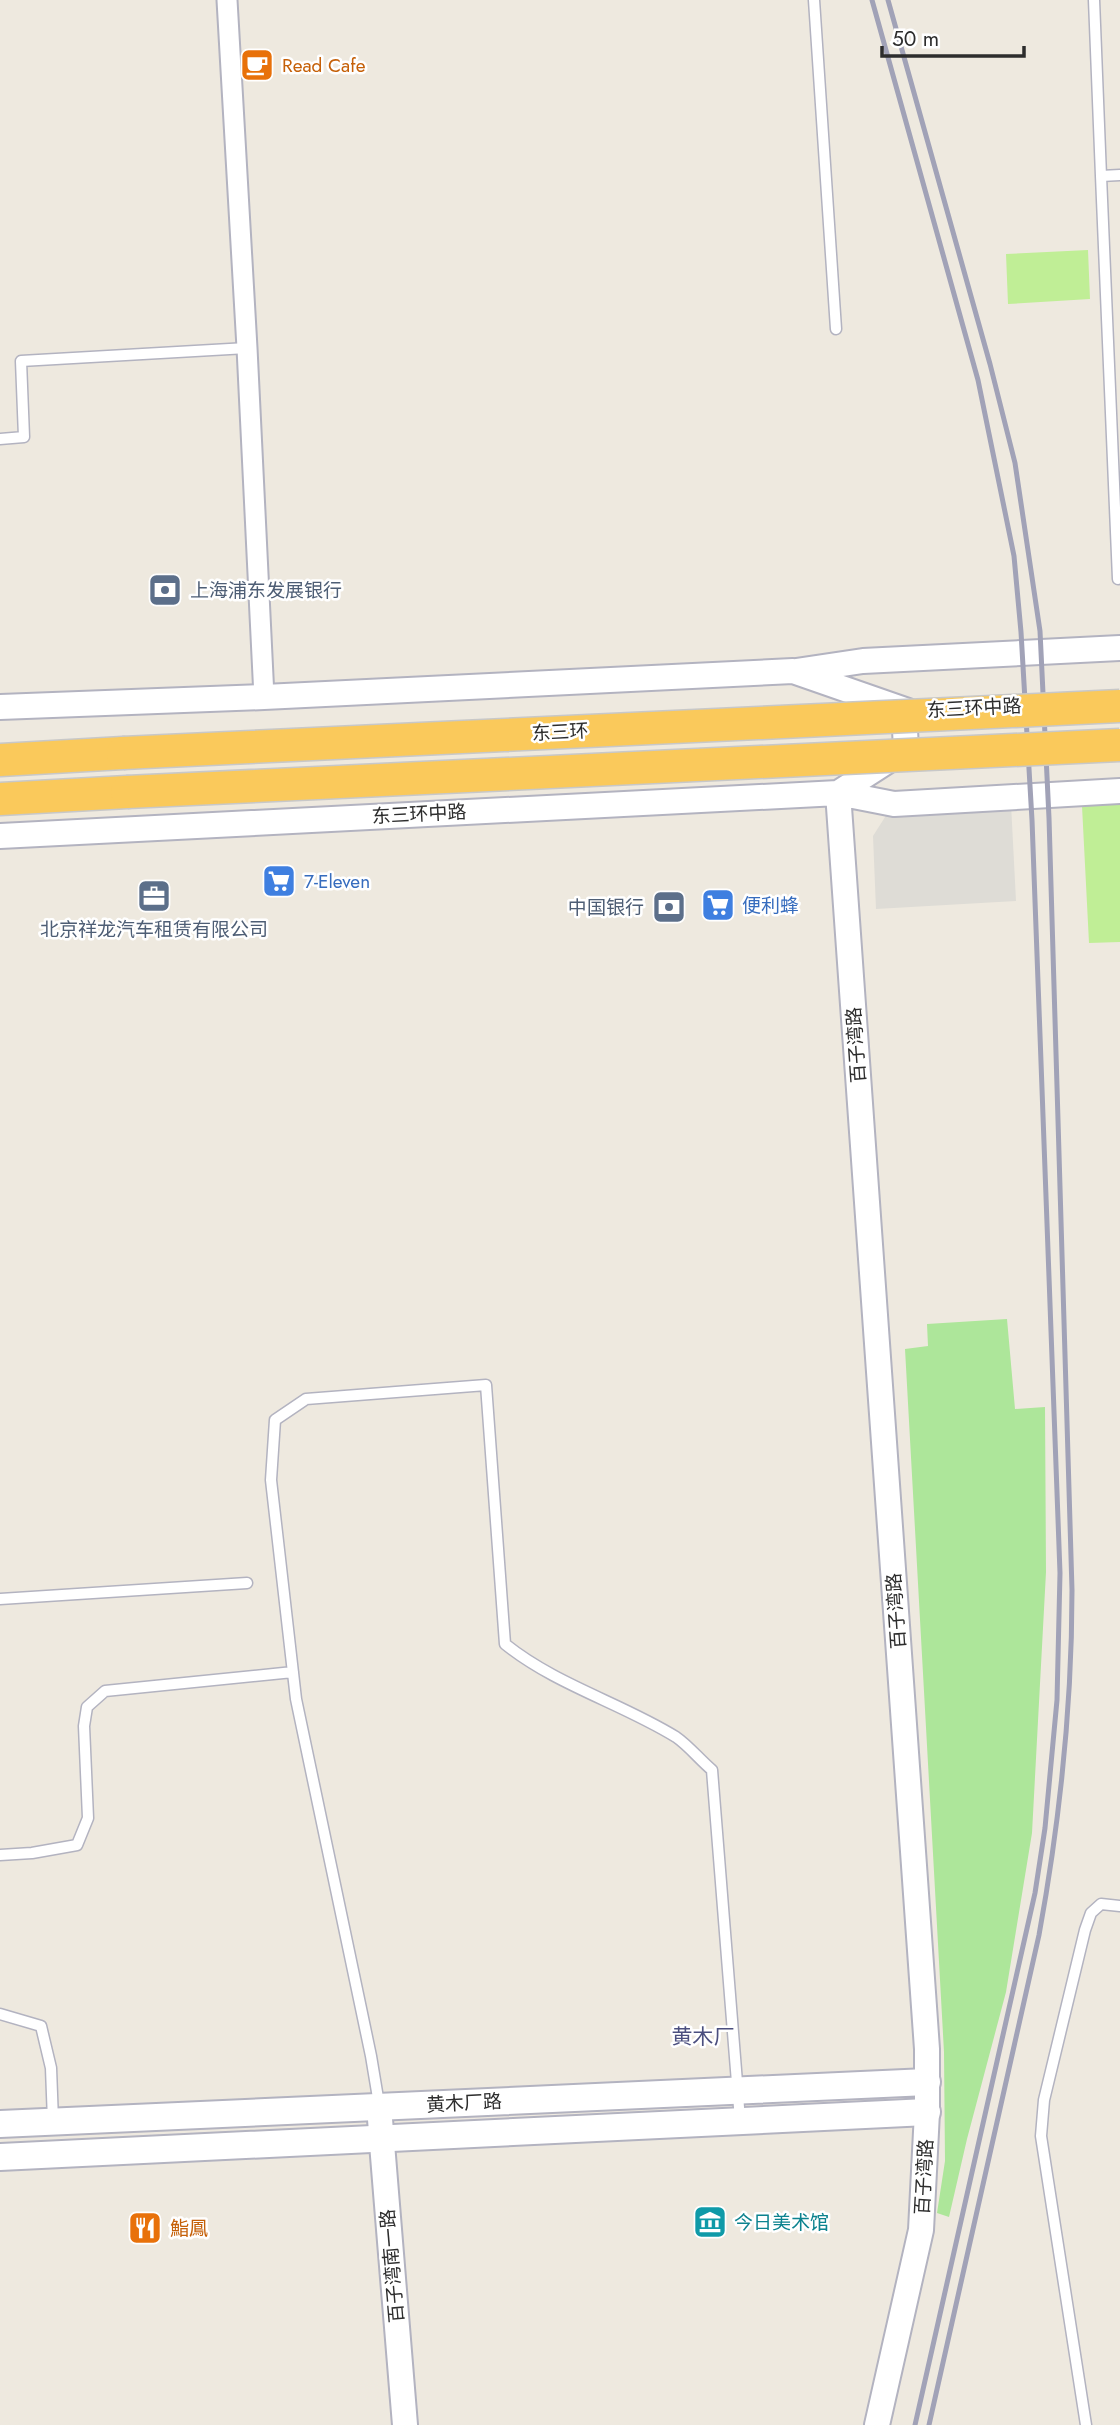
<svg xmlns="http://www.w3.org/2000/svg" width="1120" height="2425" font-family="Jost,'Noto Sans SC',sans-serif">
	<rect width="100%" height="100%" fill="#eee9df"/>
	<!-- green -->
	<path fill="#ade69a" d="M1007 1319 1015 1409 1045 1407 1046 1572 1032 1833 1006 1992 967 2139 949 2217 937 2213 945 2161 944 2052 905 1349 928 1346 927 1324Z"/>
	<!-- pitch -->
	<path fill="#c0ee96" d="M1088 250 1090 299 1008 304 1006 254Z
		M1120 804V942L1089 943 1082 806Z"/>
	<!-- plaza -->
	<path fill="#dedcd6" d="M1011 804 1016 901 876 909 873 836 887 814Z"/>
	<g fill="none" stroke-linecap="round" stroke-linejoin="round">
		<defs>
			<path id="service" d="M814 0 836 329
				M1094 0 1101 176
				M0 439 24 437 21 361 247 348
				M1118 579 1101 176 1120 175
				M0 1599 247 1583
				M0 1855 32 1853 77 1845 88 1818 84 1726 87 1707 105 1691 293 1672
				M0 2014 41 2026 51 2068 53 2121
				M379 2104 371 2056 296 1699 271 1480 275 1420 306 1399 486 1385 505 1644C556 1685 621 1703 676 1737 689 1746 700 1760 712 1770L740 2120
				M1086 2425 1041 2136 1044 2100 1085 1930 1091 1913 1101 1904 1120 1906"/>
			<path id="minor" d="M227 0 247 348 264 697"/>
			<path id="tertiary" d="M796 671 863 661 1120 648
				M0 707 264 697 793 671 908 711
				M904 711 906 749
				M0 836 838 793 897 755
				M379 2107 405 2425
				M877 2425 921 2230 927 2112V2049L838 793 894 804 1120 791"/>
			<path id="secondary" d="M0 2124 927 2082
				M0 2157 927 2112"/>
			<path id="trunk" d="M0 760 123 753
				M0 799 127 792"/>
		</defs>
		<!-- service casing -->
		<use href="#service" stroke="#b3b3c0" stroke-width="13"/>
		<!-- minor casing -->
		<use href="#minor" stroke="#b3b3c0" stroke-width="23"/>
		<!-- tertiary casing -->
		<use href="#tertiary" stroke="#b3b3c0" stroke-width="28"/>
		<!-- secondary casing -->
		<use href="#secondary" stroke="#b3b3c0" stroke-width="30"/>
		<!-- trunk casing -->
		<use href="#trunk" stroke="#c8c8c8" stroke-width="35"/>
		<!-- service -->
		<use href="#service" stroke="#fff" stroke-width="10"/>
		<!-- minor -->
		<use href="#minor" stroke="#fff" stroke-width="19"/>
		<!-- tertiary -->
		<use href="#tertiary" stroke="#fff" stroke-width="24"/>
		<!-- secondary -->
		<use href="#secondary" stroke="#fff" stroke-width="26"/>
		<!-- trunk -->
		<use href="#trunk" stroke="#fac95b" stroke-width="32"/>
		<!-- rail -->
		<path stroke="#a1a2b7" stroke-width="5" d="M872 0 978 380 1014 556 1021 632 1032 820 1060 1573 1057 1700 1045 1828 1035 1893 915 2425
			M888 0 990 364 1015 463 1040 631 1049 818 1072 1590C1072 1706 1060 1820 1039 1935L929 2425"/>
		<defs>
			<path id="trunk-bridge" d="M123 753 1120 706
				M127 792 1120 745"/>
		</defs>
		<!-- trunk-bridge casing -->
		<use href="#trunk-bridge" stroke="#c8c8c8" stroke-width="35" stroke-linecap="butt"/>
		<!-- trunk-bridge -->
		<use href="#trunk-bridge" stroke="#fac95b" stroke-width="32"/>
	</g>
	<!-- icons -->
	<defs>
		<symbol id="cafe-square" viewBox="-11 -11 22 22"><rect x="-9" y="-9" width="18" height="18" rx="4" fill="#e8710a" stroke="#fff"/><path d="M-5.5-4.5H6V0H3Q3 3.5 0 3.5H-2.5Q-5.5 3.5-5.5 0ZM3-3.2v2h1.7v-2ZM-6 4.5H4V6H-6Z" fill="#fff"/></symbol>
		<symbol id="bank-square" viewBox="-11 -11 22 22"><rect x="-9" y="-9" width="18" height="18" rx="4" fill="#5c6f8a" stroke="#fff"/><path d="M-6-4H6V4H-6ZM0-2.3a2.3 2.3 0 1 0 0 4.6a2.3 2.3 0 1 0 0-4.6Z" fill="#fff"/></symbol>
		<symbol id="supermarket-square" viewBox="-11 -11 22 22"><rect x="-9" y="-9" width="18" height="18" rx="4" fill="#3f7fe0" stroke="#fff"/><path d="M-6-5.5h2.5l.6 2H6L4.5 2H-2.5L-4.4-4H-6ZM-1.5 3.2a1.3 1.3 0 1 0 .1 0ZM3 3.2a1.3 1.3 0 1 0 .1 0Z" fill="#fff"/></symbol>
		<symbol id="office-square" viewBox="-11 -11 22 22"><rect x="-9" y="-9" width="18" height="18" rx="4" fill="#5c6f8a" stroke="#fff"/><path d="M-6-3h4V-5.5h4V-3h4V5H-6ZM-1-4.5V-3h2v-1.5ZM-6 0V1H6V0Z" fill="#fff"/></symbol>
		<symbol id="museum-square" viewBox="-11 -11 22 22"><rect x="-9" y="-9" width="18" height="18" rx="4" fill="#0f9aa8" stroke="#fff"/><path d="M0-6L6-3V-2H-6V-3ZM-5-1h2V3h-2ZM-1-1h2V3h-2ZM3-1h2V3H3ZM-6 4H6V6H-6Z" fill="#fff"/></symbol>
		<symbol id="restaurant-square" viewBox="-11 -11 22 22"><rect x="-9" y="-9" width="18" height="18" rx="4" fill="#e8710a" stroke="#fff"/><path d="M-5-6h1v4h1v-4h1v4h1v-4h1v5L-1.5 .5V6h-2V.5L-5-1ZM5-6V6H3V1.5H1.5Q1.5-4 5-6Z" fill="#fff"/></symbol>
	</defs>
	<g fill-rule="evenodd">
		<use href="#cafe-square" x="238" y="46" width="38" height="38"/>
		<use href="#bank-square" x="146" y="571" width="38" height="38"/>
		<use href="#supermarket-square" x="260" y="862" width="38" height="38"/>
		<use href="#office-square" x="135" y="877" width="38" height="38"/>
		<use href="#supermarket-square" x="699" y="886" width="38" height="38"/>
		<use href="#bank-square" x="650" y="888" width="38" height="38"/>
		<use href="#museum-square" x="691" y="2203" width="38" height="38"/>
		<use href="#restaurant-square" x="126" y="2209" width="38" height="38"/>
	</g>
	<g text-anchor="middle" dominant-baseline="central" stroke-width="5" stroke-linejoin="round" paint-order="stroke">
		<!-- food labels -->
		<g font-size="19" fill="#c56008" stroke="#fff" text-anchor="start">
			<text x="282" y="65">Read Cafe</text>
			<text x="170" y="2228">鮨鳳</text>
		</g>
		<!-- service labels -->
		<g font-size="19" fill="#4e5e75" stroke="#fff" text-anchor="start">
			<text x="190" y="590">上海浦东发展银行</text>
			<text x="644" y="907" text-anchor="end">中国银行</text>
			<text x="154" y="929" text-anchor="middle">北京祥龙汽车租赁有限公司</text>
		</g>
		<!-- street labels -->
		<g font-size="19" fill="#2d2d2d" stroke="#fff">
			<text transform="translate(974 708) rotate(-3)">东三环中路</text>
			<text transform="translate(560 732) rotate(-3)">东三环</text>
			<text transform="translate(419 814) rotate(-3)">东三环中路</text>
			<text transform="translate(856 1045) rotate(-94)">百子湾路</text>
			<text transform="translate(896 1611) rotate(-94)">百子湾路</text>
			<text transform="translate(464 2103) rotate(-3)">黄木厂路</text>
			<text transform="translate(924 2177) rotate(-87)">百子湾路</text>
			<text transform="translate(392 2266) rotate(-95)">百子湾南一路</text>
		</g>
		<!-- shop labels -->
		<g font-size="19" fill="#366cbe" stroke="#fff" text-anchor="start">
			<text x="304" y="881">7-Eleven</text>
			<text x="742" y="905">便利蜂</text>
		</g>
		<!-- culture labels -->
		<g font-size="19" fill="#0d838f" stroke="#fff" text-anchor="start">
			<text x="734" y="2222">今日美术馆</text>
		</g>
		<!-- neighbourhood labels -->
		<g font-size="21" fill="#4b4f7f" stroke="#fff">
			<text x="703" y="2037">黄木厂</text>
		</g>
	</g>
	<!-- scale -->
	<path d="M882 46v10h142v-10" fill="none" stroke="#2d2d2d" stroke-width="3.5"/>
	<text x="892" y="46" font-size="21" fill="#2d2d2d" stroke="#ffffff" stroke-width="5" paint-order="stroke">50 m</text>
</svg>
